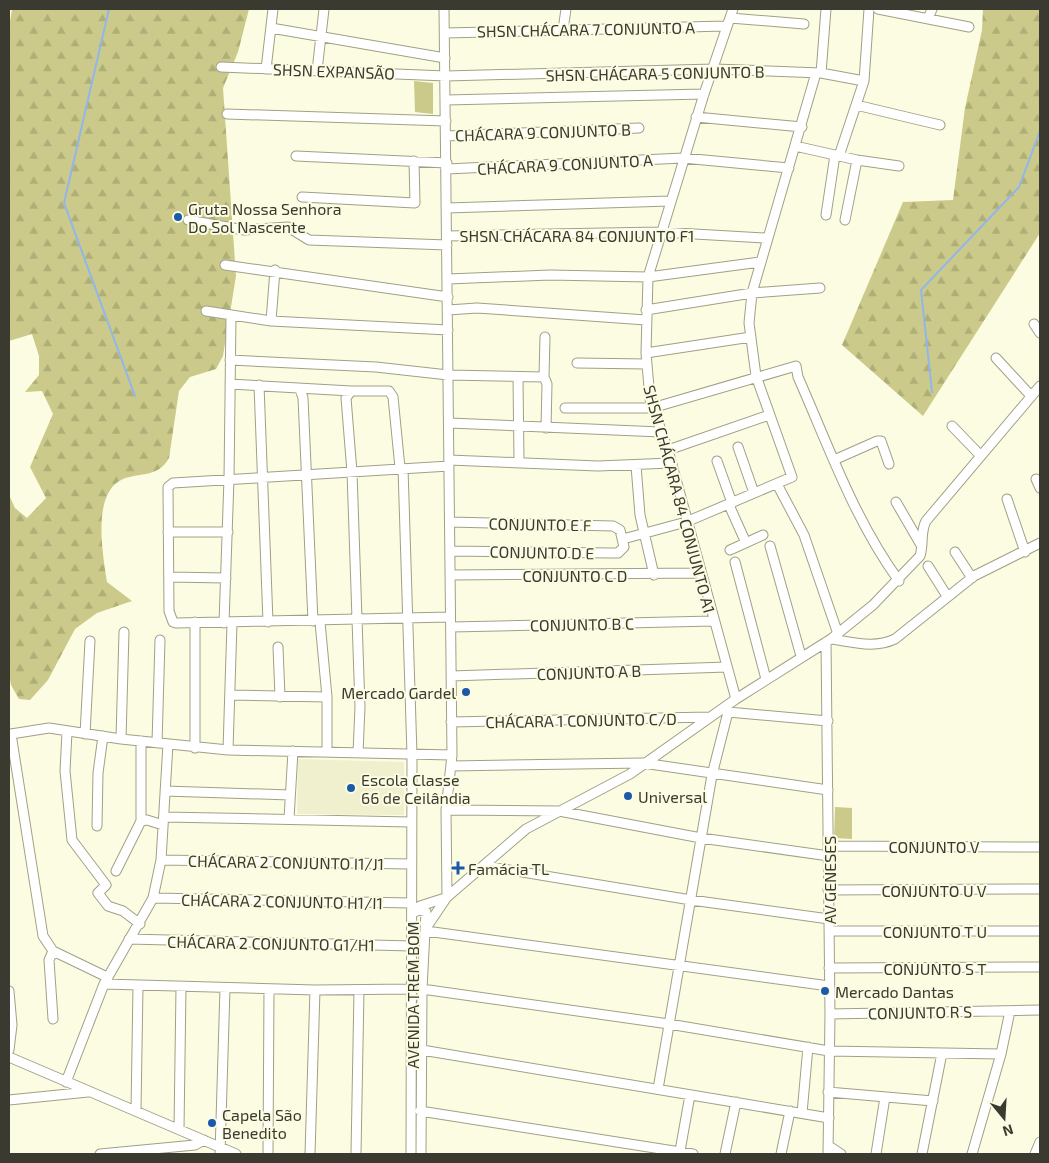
<svg xmlns="http://www.w3.org/2000/svg" width="1049" height="1163" font-family="'Exo 2',sans-serif">
	<defs>
		<pattern id="forest-firs" width="22" height="20" patternUnits="userSpaceOnUse" patternTransform="scale(1.25)"><rect width="22" height="20" fill="#cbca8a"/><path d="M5 1l3.5 6h-7zM16 11l3.5 6h-7z" fill="#afae77"/></pattern>
	</defs>
	<rect width="100%" height="100%" fill="#fcfce2"/>
	<!-- built -->
	<path fill="#f0f0cf" d="M298 759 404 762V815L297 814Z"/>
	<!-- forest -->
	<path fill="url(#forest-firs)" d="M12 9H249L238 52 223 88 236 276 223 356 216 369 190 377 179 391 169 458C158 478 141 472 123 479 91 493 103 555 107 582L132 601 97 613 75 629 48 680 30 700 19 699 11 685 9 674V495L15 508 27 518 46 498 30 467 53 414 42 391 25 392 39 375V356L32 334 9 341V28Z
		M983 9H1040V233L923 416 842 345 903 202 953 200 965 108 982 30Z"/>
	<!-- garden -->
	<path fill="#cbca8a" d="M414 81 433 83V114L415 112Z
		M835 807 852 808V839L834 838Z"/>
	<g fill="none" stroke-linecap="round" stroke-linejoin="round">
		<!-- stream -->
		<path stroke="#90b6ec" stroke-width="2" d="M109 9 64 203 135 396
			M932 392 921 290 1019 187 1040 131"/>
		<defs>
			<path id="minor" d="M444 9 452 755 446 810 447 897
				M733 9 704 94 648 277 646 353 650 399 668 450 736 699
				M878 9 969 27
				M730 18 804 24
				M928 19 932 9
				M271 28 445 58
				M563 30 566 9
				M445 33 726 26
				M221 67 446 76 714 69 821 73 864 81
				M266 69 273 9
				M317 71 324 9
				M821 73 826 9
				M446 100 704 94
				M856 105 940 125
				M227 114 446 121
				M696 117 802 127
				M446 136 639 128
				M795 146 857 160 899 166
				M296 156 447 163
				M839 156 864 81 869 9
				M447 169 683 158 789 168
				M302 197 415 203 414 161
				M447 208 670 201
				M826 215 835 155
				M188 220 244 230 288 227 309 240 447 245
				M845 220 857 160
				M447 236 660 232 766 238
				M225 265 448 297
				M448 279 550 275 648 277 760 262
				M448 310 477 308 646 320
				M646 310 752 293 820 288
				M206 311 271 321 448 330
				M271 321 275 270
				M1034 324 1040 333
				M646 353 751 337
				M996 358 1031 396
				M230 360 376 367 448 375 544 377 547 384 546 428
				M577 363 647 364
				M518 377 519 462
				M544 377 545 337
				M230 384 351 391H389L393 397 400 468
				M259 385 268 622
				M300 389 303 398 313 621
				M351 391 346 398 352 472 360 707 358 753
				M565 408H652L796 366 798 377C829 447 854 519 899 581
				M449 423 661 432
				M952 426 980 455
				M738 447 754 493
				M668 450 769 415
				M449 460 598 466 671 463
				M834 460 877 441H881L889 464
				M717 461 732 503
				M449 466 173 483 168 487 169 611 173 622 176 623 450 617
				M636 466 640 515 654 575
				M403 468 412 755 411 1154
				M1036 479 1040 488
				M777 484 804 535 838 634
				M1007 499 1025 552
				M896 502 921 545
				M729 505 746 543
				M450 522 613 526 620 530 624 547 618 553H610L450 551
				M168 532H228
				M623 539 686 522 792 477 756 376 749 323 752 293 816 73
				M770 546 801 656
				M730 550 763 535
				M955 552 972 578
				M735 562 766 679
				M928 566 947 596
				M450 575 701 573
				M169 577 226 578
				M195 622V748
				M320 622 327 697V751
				M224 623 229 479 231 316
				M451 627 713 621
				M831 639C853 642 874 649 895 639L974 576 1040 543
				M826 642 830 1014 828 1154
				M278 647 280 697
				M451 676 727 667
				M231 695 327 697
				M725 708 728 712 828 721
				M451 722 710 717
				M67 732 65 771 72 840 106 885 98 893 108 906 123 911 140 924
				M85 734 90 641
				M121 739 124 632
				M157 743 160 640
				M228 750 232 623
				M451 766 643 763 828 790
				M165 791 290 795
				M446 810 559 811 701 838 829 856
				M164 817 410 822
				M289 819 293 751
				M141 821V741
				M97 826 98 773 103 736
				M829 846 1040 847
				M161 860 411 864
				M485 866 691 900 829 919
				M116 871 141 821 147 820 163 825
				M828 890 1040 889
				M153 898 411 903
				M416 910 420 906 445 898
				M412 913 419 910 426 912 422 989 421 1154
				M426 928 447 897 526 829 630 774 736 699 831 639 873 605 920 556C924 543 920 532 926 521L1040 386
				M426 931 829 986
				M829 931H1040
				M129 939 412 946
				M829 968 1040 967
				M107 977 53 951 43 936 11 734 49 728 121 739 228 750 452 755
				M104 984 315 990 412 989
				M422 989 669 1024 829 1051 1001 1054
				M9 991 12 1025 9 1050
				M830 1014 1040 1010
				M53 1019 49 960 53 951
				M422 1050 829 1118
				M9 1057 236 1154
				M66 1082 104 984 153 898 161 860 168 744
				M658 1089 712 775 728 712
				M828 1092 933 1101
				M9 1100 88 1092
				M136 1111 138 986
				M420 1111 693 1154
				M802 1113 808 1047
				M179 1129 181 987
				M829 1146 841 1154
				M680 1151 690 1095
				M100 1154 195 1145 204 1140
				M220 1154 225 988
				M268 1154 269 989
				M310 1154 315 990
				M356 1154 359 990
				M725 1154 736 1102
				M781 1154 790 1111
				M876 1154 885 1097
				M922 1154 942 1053
				M972 1154 1001 1054 1010 1011
				M1035 1154 1040 1142"/>
		</defs>
		<!-- minor casing -->
		<use href="#minor" stroke="#a0a088" stroke-width="11"/>
		<!-- minor -->
		<use href="#minor" stroke="#fff" stroke-width="9"/>
	</g>
	<!-- markers -->
	<g fill="#1b59aa" stroke="#fcfce2" stroke-width="2">
		<circle cx="178" cy="217" r="5"/>
		<circle cx="466" cy="692" r="5"/>
		<circle cx="351" cy="788" r="5"/>
		<circle cx="628" cy="796" r="5"/>
		<path d="M455.5 860.5h5v5h5v5h-5v5h-5v-5h-5v-5h5z"/>
		<circle cx="825" cy="991" r="5"/>
		<circle cx="212" cy="1123" r="5"/>
	</g>
	<g text-anchor="middle" dominant-baseline="central" stroke-width="4" stroke-linejoin="round" paint-order="stroke">
		<!-- street labels -->
		<g font-size="16" fill="#3a3a30" stroke="#fcfce2">
			<text transform="translate(586 29) rotate(-1)">SHSN CHÁCARA 7 CONJUNTO A</text>
			<text transform="translate(334 71) rotate(2)">SHSN EXPANSÃO</text>
			<text transform="translate(655 73) rotate(-1)">SHSN CHÁCARA 5 CONJUNTO B</text>
			<text transform="translate(543 132) rotate(-2)">CHÁCARA 9 CONJUNTO B</text>
			<text transform="translate(565 164) rotate(-3)">CHÁCARA 9 CONJUNTO A</text>
			<text x="577" y="235">SHSN CHÁCARA 84 CONJUNTO F1</text>
			<text transform="translate(680 499) rotate(75)">SHSN CHÁCARA 84 CONJUNTO A1</text>
			<text transform="translate(540 524) rotate(1)">CONJUNTO E F</text>
			<text transform="translate(542 552) rotate(1)">CONJUNTO D E</text>
			<text x="575" y="575">CONJUNTO C D</text>
			<text transform="translate(582 624) rotate(-1)">CONJUNTO B C</text>
			<text transform="translate(589 672) rotate(-2)">CONJUNTO A B</text>
			<text transform="translate(581 720) rotate(-1)">CHÁCARA 1 CONJUNTO C/D</text>
			<text x="934" y="846">CONJUNTO V</text>
			<text transform="translate(286 862) rotate(1)">CHÁCARA 2 CONJUNTO I1/J1</text>
			<text transform="translate(829 880) rotate(-90)">AV GENESES</text>
			<text x="934" y="890">CONJUNTO U V</text>
			<text transform="translate(282 901) rotate(1)">CHÁCARA 2 CONJUNTO H1/I1</text>
			<text x="935" y="931">CONJUNTO T U</text>
			<text transform="translate(271 943) rotate(1)">CHÁCARA 2 CONJUNTO G1/H1</text>
			<text x="935" y="968">CONJUNTO S T</text>
			<text transform="translate(412 995) rotate(-90)">AVENIDA TREM BOM</text>
			<text transform="translate(920 1012) rotate(-1)">CONJUNTO R S</text>
		</g>
		<!-- poi labels -->
		<g font-size="16" fill="#3a3a30" stroke="#fcfce2" text-anchor="start">
			<text x="188" y="208">Gruta Nossa Senhora<tspan x="188" dy="18">Do Sol Nascente</tspan></text>
			<text x="456" y="692" text-anchor="end">Mercado Gardel</text>
			<text x="361" y="779">Escola Classe<tspan x="361" dy="18">66 de Ceilândia</tspan></text>
			<text x="638" y="796">Universal</text>
			<text x="468" y="868">Famácia TL</text>
			<text x="835" y="991">Mercado Dantas</text>
			<text x="222" y="1114">Capela São<tspan x="222" dy="18">Benedito</tspan></text>
		</g>
	</g>
	<!-- border -->
	<rect width="1049" height="1163" fill="none" stroke="#3a3a30" stroke-width="20"/>
	<!-- north arrow -->
	<g transform="translate(1004 1118) rotate(162)" stroke="#fcfce2" stroke-width="4" paint-order="stroke">
	<path d="M0-4L9 19L0 12L-9 19Z" fill="#3a3a30"/>
	<text y="-8" font-size="14" font-weight="bold" text-anchor="middle" fill="#3a3a30">N</text>
	</g>
</svg>
